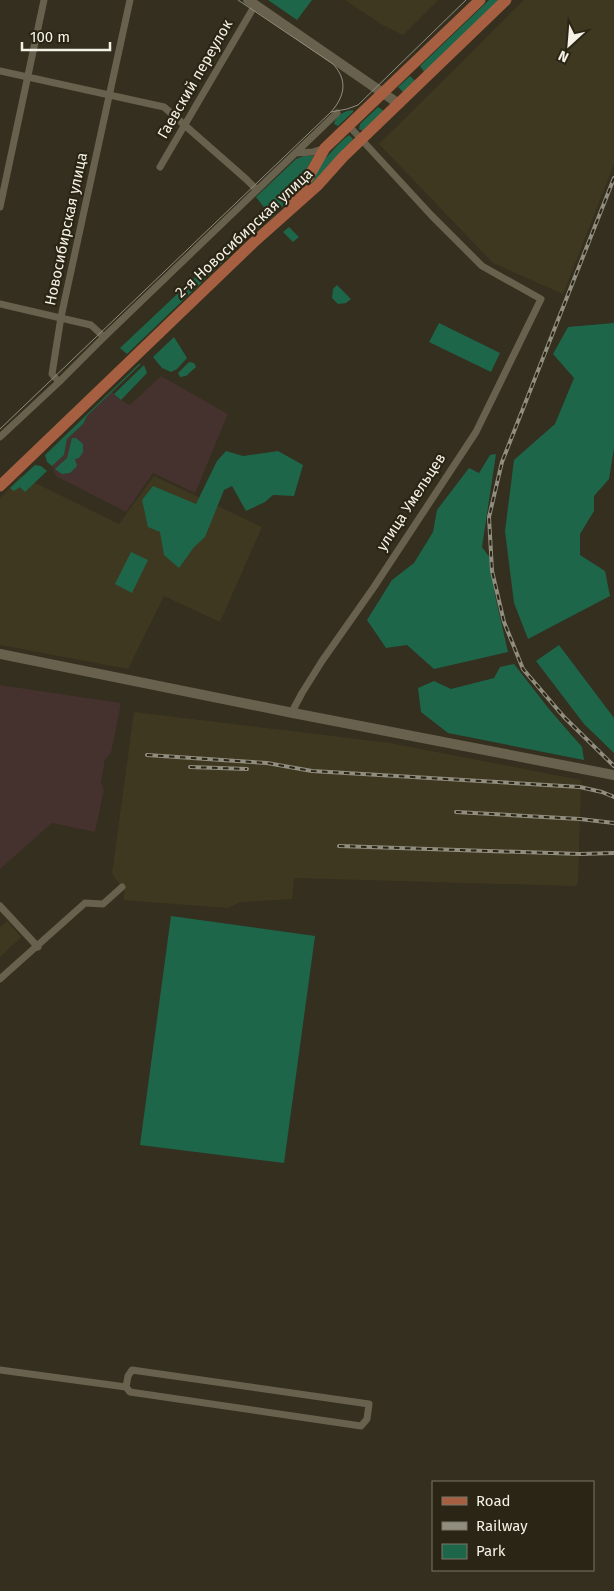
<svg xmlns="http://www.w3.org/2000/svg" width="614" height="1591" font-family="'Fira Sans',sans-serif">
	<rect width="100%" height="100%" fill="#342f1e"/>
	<!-- commercial -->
	<path fill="#45312d" d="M161 376 228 414 195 493 153 473 126 512 56 476 52 466 64 455 67 439 83 424 87 416 112 392 121 400 130 405Z
		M0 685 121 703 111 753 105 759 101 783 104 790 95 832 52 823 0 869Z"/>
	<!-- built -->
	<path fill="#3f3820" d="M345 0H438L403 35 381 24Z
		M524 0H614V164L563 294 493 263 379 144Z
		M21 476 119 524 154 476 262 527 220 622 164 596 128 669 0 645V498Z
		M134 712 390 743 581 780 578 884 574 886 294 878 292 899 241 902 228 908 123 900 125 891 112 874Z
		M7 921 21 937 0 957V927Z"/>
	<!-- green -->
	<path fill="#1e664a" d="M268 0H312L297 20Z
		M489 0H499L425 73 420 66Z
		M410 76 415 81 403 92 398 87Z
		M378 107 384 111 363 131 359 129 360 124Z
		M353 110V112L338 126 334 124C336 115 344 111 353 110Z
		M349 135 353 139 351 142 310 189C309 187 308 184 309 181 312 172 341 140 349 135Z
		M304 156H314C301 179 290 202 270 219L269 214 256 197 296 159Z
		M263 213 268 219 127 354 120 348Z
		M289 227 299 237 293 242 283 232Z
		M337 285 351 299 346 303 338 304 332 298 333 289Z
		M439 323 500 353 491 372 429 342Z
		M614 323V448L609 479 594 496V511L580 534V555L605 571 610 596 528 639 514 603 505 531 514 460 555 424 574 378 553 354 568 327Z
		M174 337 187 358 177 369 171 372 162 368 153 357Z
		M189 362 194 363 196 367 186 376 180 377 178 373Z
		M139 364H141L87 416 83 424 67 439 64 455 52 466 47 462 45 455Z
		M144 365 147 373 121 400 114 394Z
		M72 438H76L83 444V452L79 458 75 459 77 466 70 473 62 474 55 469 67 458Z
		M226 451 243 456 278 451 303 465 294 496 273 495 265 502 246 511 232 486 224 490 205 537 194 547 179 568 164 555 160 532 148 527 142 500 153 486 196 504 217 461Z
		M496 454 482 547 490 558 495 595 508 652 434 669 407 645 386 648 367 620 392 580 414 563 433 532 437 510 469 468 479 473 490 455Z
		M35 465 41 466 47 471 25 492 20 487 14 491 10 488Z
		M131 552 148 560 132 593 115 584Z
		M559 645 614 718V753L584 724 536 661Z
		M514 664 549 709 582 747 584 760 448 733 421 712 418 688 434 681 451 689 494 678 500 667Z
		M171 916 315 936 284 1163 140 1145Z"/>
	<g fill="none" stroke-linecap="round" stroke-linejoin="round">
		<!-- street -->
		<path stroke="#67614e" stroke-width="7" d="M0 71 164 107 246 179 257 190
			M296 153 313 152 325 148
			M160 167 255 5
			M0 207 44 0
			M0 304 91 325 104 337
			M59 382 104 337 337 113
			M0 437 59 382 52 374 61 317 130 0
			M293 713 294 708 302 693 322 661 374 587 476 432 541 299 482 266 431 215 349 126
			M0 906 38 947
			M0 979 85 903 103 904 122 887
			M0 1370 126 1387 130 1392 361 1426 367 1419 369 1404 132 1370 128 1376 126 1387"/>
		<!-- secondary -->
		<path stroke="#67614e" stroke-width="10" d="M248 0 399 104
			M0 654 293 713 614 775"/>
		<!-- primary -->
		<path stroke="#a75f41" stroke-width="11" d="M292 206 325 148 480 0
			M0 486 253 243 317 186 343 157 506 0"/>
		<!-- tram -->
		<path stroke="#918d7f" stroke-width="1" d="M331 112 347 109 358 105 466 0
			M0 429 331 112C345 96 348 80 333 64L238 0"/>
		<defs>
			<path id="rail" d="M614 178 502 462 489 517 492 571 504 622 523 669 564 717 614 766
				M147 755 267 763 312 771 580 787 602 792 614 797
				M190 767 247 769
				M456 812 580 819 614 823
				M339 846 580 854 614 853"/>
		</defs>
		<!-- rail casing -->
		<use href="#rail" stroke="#918d7f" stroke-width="4"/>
		<!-- rail -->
		<use href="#rail" stroke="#2a2514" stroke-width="2" stroke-dasharray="5.5" stroke-linecap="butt"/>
	</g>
	<g text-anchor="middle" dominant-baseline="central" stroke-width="4.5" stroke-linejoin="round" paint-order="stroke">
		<!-- street labels -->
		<g font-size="15" fill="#f4f1e6" stroke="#2a2514">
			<text transform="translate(195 79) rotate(-60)">Гаевский переулок</text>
			<text transform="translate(66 229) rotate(-78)">Новосибирская улица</text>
			<text transform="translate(244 233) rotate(-43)">2-я Новосибирская улица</text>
			<text transform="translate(411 502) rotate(-57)">улица Умельцев</text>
		</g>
	</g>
	<!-- legend -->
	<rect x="432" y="1481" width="162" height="90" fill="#2a2514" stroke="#7b7768"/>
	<rect x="442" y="1497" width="25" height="8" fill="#a75f41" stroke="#7b7768"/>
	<text x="476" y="1506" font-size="15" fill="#f4f1e6">Road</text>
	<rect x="442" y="1522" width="25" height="8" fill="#918d7f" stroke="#7b7768"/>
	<text x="476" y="1531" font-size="15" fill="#f4f1e6">Railway</text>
	<rect x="442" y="1544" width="25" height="15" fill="#1e664a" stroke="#7b7768"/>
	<text x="476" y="1556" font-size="15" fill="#f4f1e6">Park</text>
	<!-- north arrow -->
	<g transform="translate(569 45) rotate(206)" stroke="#2a2514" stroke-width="4" paint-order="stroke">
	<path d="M0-4L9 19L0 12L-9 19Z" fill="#f4f1e6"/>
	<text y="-8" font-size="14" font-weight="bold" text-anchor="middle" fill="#f4f1e6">N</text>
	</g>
	<!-- scale -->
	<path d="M22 42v8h88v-8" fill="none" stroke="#f4f1e6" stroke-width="2.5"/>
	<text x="30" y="42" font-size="15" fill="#f4f1e6" stroke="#2a2514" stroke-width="4" paint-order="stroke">100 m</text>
</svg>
